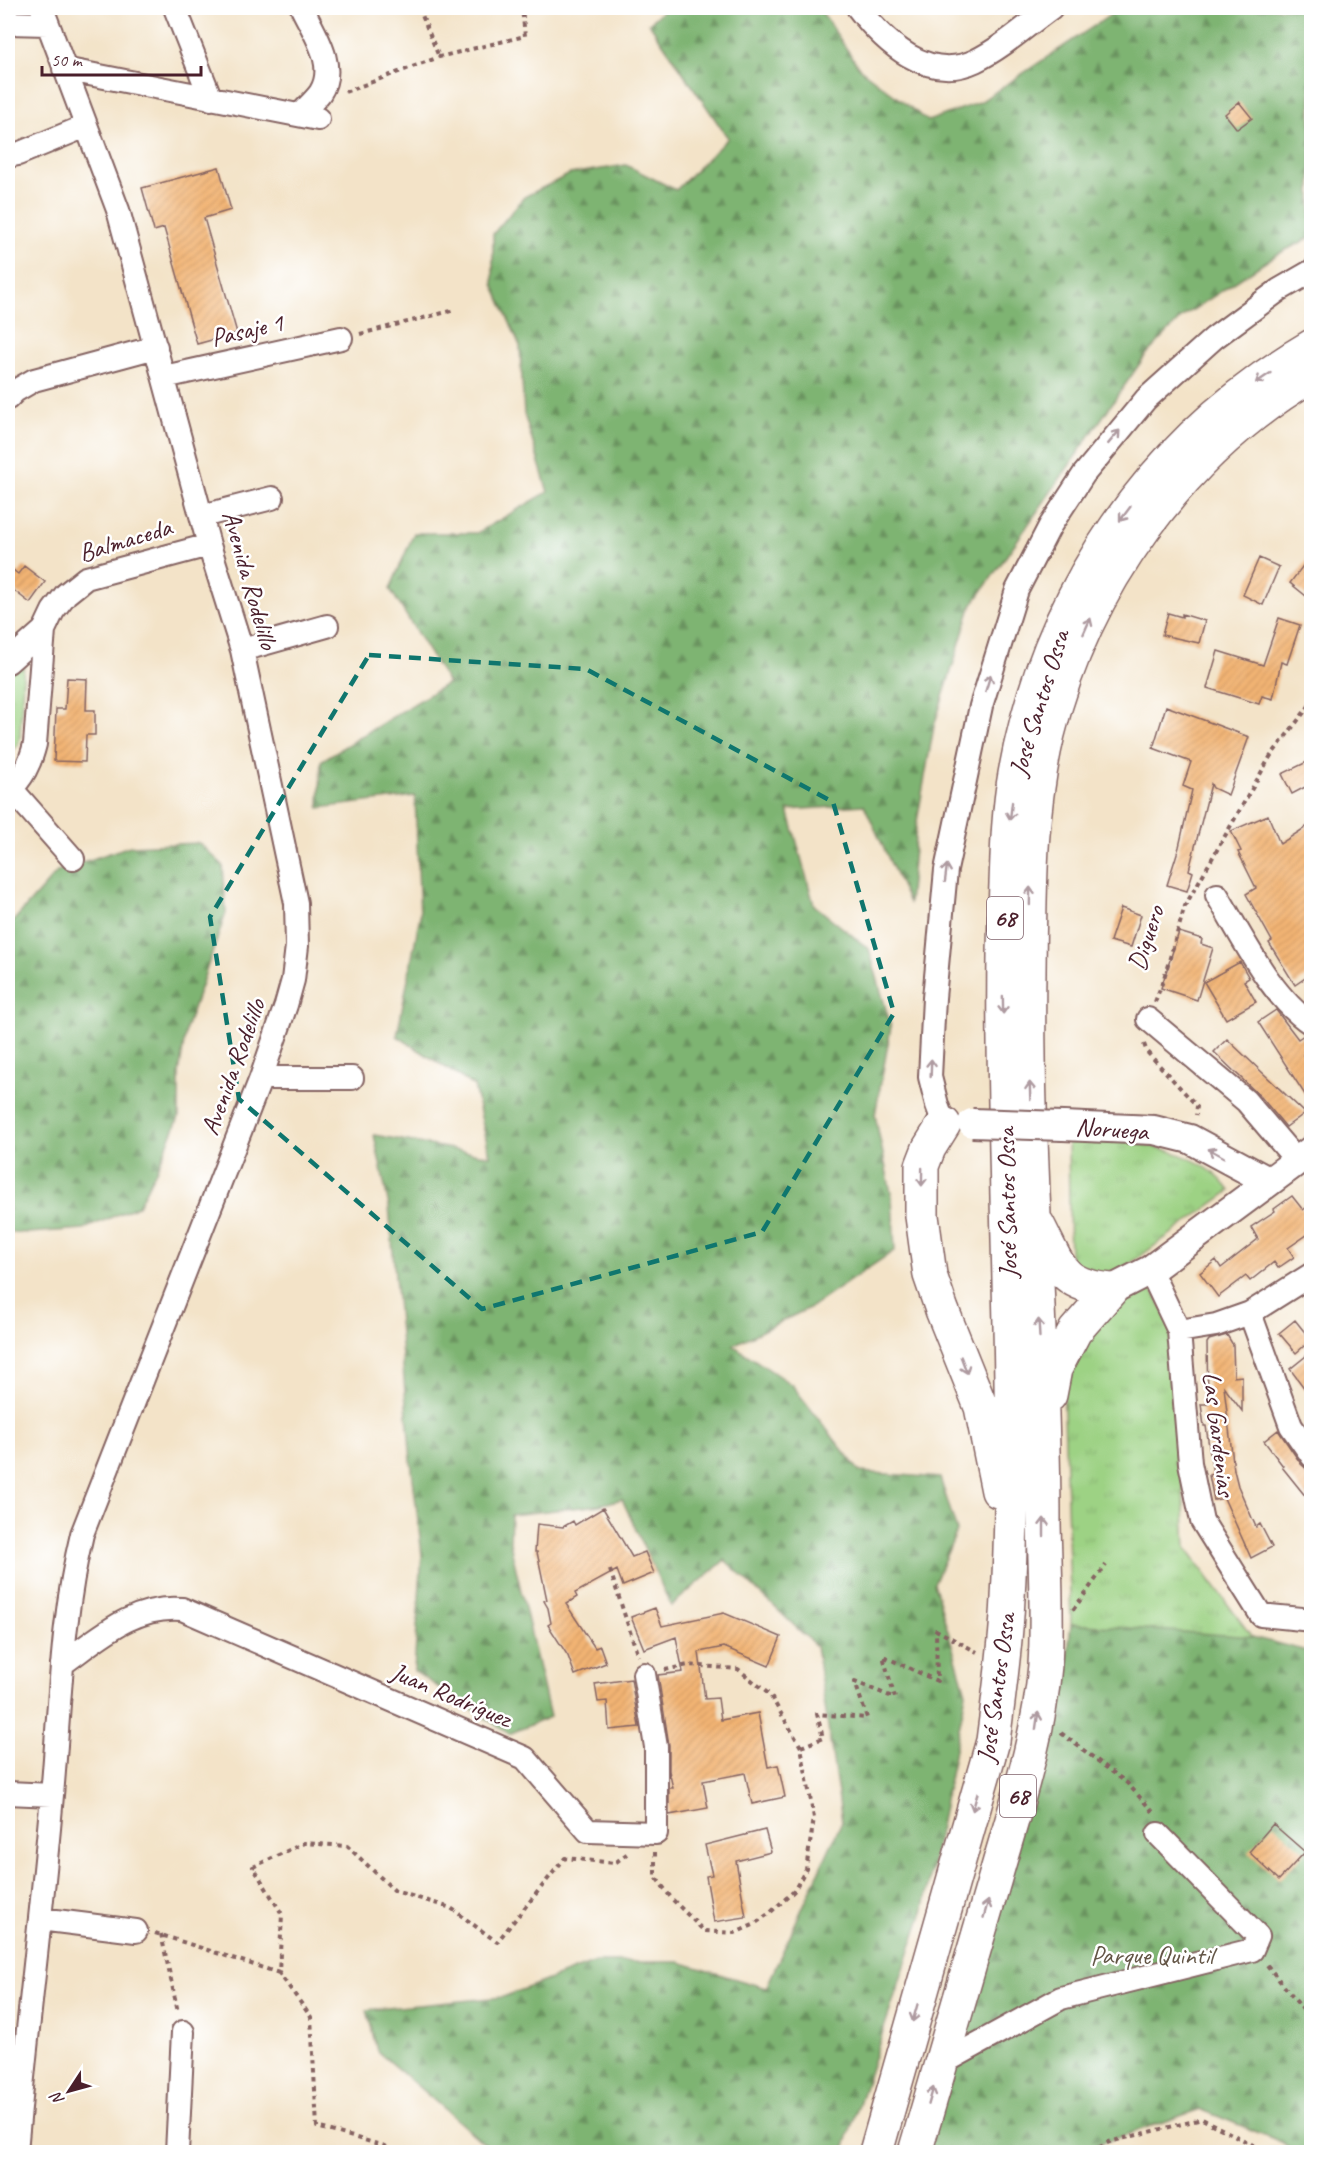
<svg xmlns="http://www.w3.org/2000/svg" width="1319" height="2160" font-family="Caveat,sans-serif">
	<defs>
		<pattern id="grass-tufts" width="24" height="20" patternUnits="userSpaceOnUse" patternTransform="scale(1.5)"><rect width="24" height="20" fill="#9dd284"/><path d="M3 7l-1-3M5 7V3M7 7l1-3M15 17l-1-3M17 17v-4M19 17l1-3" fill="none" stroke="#89b472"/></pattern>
		<pattern id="forest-firs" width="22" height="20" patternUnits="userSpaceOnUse" patternTransform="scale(1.5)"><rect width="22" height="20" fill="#7eb472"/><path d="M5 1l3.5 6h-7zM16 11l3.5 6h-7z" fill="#69925e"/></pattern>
		<pattern id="building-hatch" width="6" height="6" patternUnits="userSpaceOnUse" patternTransform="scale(1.5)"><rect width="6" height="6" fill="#f2b473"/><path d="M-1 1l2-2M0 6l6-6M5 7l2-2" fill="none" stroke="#d19a64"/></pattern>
	</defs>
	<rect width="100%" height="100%" fill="#fff"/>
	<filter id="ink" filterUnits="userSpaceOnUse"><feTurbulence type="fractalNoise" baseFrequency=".0167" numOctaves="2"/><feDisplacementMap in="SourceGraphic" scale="12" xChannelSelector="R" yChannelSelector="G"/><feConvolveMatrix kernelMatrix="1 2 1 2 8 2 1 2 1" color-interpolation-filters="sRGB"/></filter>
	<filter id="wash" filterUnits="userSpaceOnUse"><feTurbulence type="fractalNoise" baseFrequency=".008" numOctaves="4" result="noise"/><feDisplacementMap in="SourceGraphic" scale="24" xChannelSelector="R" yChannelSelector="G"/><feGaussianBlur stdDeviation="1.35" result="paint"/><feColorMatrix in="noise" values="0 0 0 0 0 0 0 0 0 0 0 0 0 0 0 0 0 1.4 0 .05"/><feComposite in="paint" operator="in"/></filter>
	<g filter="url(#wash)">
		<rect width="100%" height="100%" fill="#f3e3c8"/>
		<!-- grass -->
		<path fill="url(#grass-tufts)" stroke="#747858" stroke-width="1.5" d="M24 659 20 737 18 745 12 751H8V674Z
			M1116 1139C1156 1146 1206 1155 1230 1191L1128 1265 1110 1276 1070 1266 1068 1141Z
			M1147 1280 1175 1332 1186 1548 1252 1637 1311 1663V2152H1293L1282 2142 1200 2109 1096 2145 1088 2152H924L1067 1666 1071 1624 1063 1381 1078 1331Z"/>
		<!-- forest -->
		<path fill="url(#forest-firs)" stroke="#646a4e" stroke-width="1.5" d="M666 8H819L860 69 928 121 980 102 1121 8H1311V237L1276 255 1182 317 1145 356 971 607 934 726 916 827 909 903 864 805 788 810 814 905 869 949 891 1027 875 1115 892 1198 895 1250 811 1307 733 1345 792 1385 860 1472 940 1478 957 1531 934 1583 966 1693 924 1908 843 2152H494L377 2051 367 2010 503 1997 596 1962H679L766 1988 842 1821 816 1646 725 1560 671 1606 622 1499 600 1505 511 1515 510 1543 550 1717 509 1734 414 1671 422 1555 411 1461 389 1206 374 1135 490 1156 474 1086 397 1036 420 916 415 796 319 808 321 761 448 683 390 589 414 533H477L548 492 524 414 520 346 493 284V234L524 197 570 174 626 165 676 190 728 138 649 23Z
			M199 843 223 865 226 913 186 1029 179 1074V1117L160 1162 138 1206 84 1229 29 1233 8 1232V927L58 871 130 846Z
			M1071 1624 1252 1637 1311 1652V2152H1293L1282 2142 1200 2109 1096 2145 1083 2152H927L1018 1832 1067 1666Z"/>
		<g id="blocks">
			<!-- building -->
			<path fill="url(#building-hatch)" d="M1239 102 1252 118 1237 129 1225 114Z
				M219 167 231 210 204 218 237 333 197 344 164 228 154 231 142 188Z
				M1311 555V600L1290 583Z
				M1259 558 1279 567 1263 605 1243 595Z
				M8 566 18 574 24 566 45 582 30 603 8 586Z
				M1168 613 1182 617V614L1205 621 1199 643 1162 635Z
				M1279 618 1300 625 1287 664 1281 662 1273 699 1262 696 1259 704 1207 688 1218 651 1263 665Z
				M67 678 87 679 86 710H95V735H86L85 762 54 761 56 709H65Z
				M1166 706 1249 737 1228 795 1213 788 1211 784 1189 870 1193 872 1187 891 1167 885 1179 847 1192 790 1183 786 1191 762 1153 748Z
				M1311 760V784L1292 794 1282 774Z
				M1268 815 1280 844 1311 824V974L1295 985 1269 943 1272 941 1246 894 1256 888 1238 852 1241 851 1231 831Z
				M1121 908 1141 915 1131 947 1110 941Z
				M1179 932 1202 939 1201 944 1213 948 1197 1000 1161 988Z
				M1240 962 1249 978 1244 981 1256 1002 1226 1019 1204 982Z
				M1276 1010 1298 1039 1304 1035 1311 1037V1049L1303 1055 1311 1067V1104L1258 1022Z
				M1227 1039 1305 1113 1286 1127 1261 1097 1214 1052Z
				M1292 1196 1303 1210 1311 1204V1232L1288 1248 1294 1257 1278 1268 1274 1262 1250 1281 1246 1276 1218 1297 1200 1273 1216 1260 1221 1268 1258 1239 1251 1227 1275 1211 1274 1209Z
				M1295 1320 1311 1340 1296 1353 1279 1333Z
				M1227 1335 1233 1345 1234 1377 1242 1376V1411L1224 1387 1234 1470 1238 1486 1256 1527 1260 1524 1272 1547 1251 1558 1224 1498 1214 1500 1209 1475 1213 1474 1206 1426H1204L1201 1404H1208L1207 1343 1209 1340Z
				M1311 1352V1397L1290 1369Z
				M1278 1430 1301 1464 1311 1473V1503L1282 1467 1283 1466 1264 1441Z
				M603 1508 632 1557 645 1552 654 1573 623 1586 617 1570 575 1593 577 1597 566 1604 595 1648 600 1646 606 1663 575 1675 568 1656 548 1625 551 1623 548 1608 544 1601 547 1600 537 1552H535L537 1524 563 1527 573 1521 575 1525Z
				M655 1608 662 1626 724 1613 781 1637 769 1666 724 1647 699 1652 705 1699 718 1698 721 1720 758 1713 768 1767 778 1765 785 1797 752 1804 745 1773 703 1781 708 1808 669 1815V1788H673L669 1771V1745L658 1675 683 1672 676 1637 644 1649 631 1617Z
				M631 1679 639 1727 609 1730 607 1701 598 1702 595 1684Z
				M1273 1824 1305 1852 1279 1880 1249 1852Z
				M765 1830 771 1852 736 1861 746 1917 714 1922 706 1876 712 1875 705 1845Z"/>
		</g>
	</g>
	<g filter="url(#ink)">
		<use href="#blocks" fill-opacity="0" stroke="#856462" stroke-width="1.5"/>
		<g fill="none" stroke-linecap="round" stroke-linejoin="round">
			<defs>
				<path id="minor" d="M175 8 211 99
					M858 8C884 42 928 83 975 61 1002 48 1026 26 1051 8
					M8 23 48 24
					M64 69 318 119
					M300 115C307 107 314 101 320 93 338 66 314 33 302 8
					M8 156 18 154 86 126
					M164 377 341 338
					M8 398 15 391 34 380 156 347
					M202 516 272 498
					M242 650 327 626
					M8 662 44 630 53 611 66 594 86 578 209 545
					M8 785 73 859
					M8 792C23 778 30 764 35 744L44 630
					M1217 895C1242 936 1271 998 1312 1024
					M1148 1019 1246 1101 1297 1161
					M261 1078H352
					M944 1124 937 1105 930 1077 934 998 946 870 981 706 1017 590 1050 526 1084 474 1146 399 1214 338 1279 290 1312 271
					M1150 1270 1179 1331 1190 1463 1202 1521 1261 1615 1312 1620
					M1250 1313 1291 1426 1312 1456
					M1179 1331 1216 1325 1250 1313 1312 1274
					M62 1664C100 1637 133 1605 182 1609L525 1758 588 1831 656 1833V1747L644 1674
					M8 1793 52 1795
					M40 1919 136 1931
					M941 2064 1061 1998 1252 1950 1258 1936 1158 1834
					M16 2152C26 2033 42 1915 52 1795 60 1708 61 1620 82 1534L261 1078 286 1005 293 980 297 946 296 903 242 650 209 545 118 210 42 8
					M177 2152 183 2032"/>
				<path id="major" d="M1063 1126 1154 1130 1190 1139 1268 1181
					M1111 1290 1150 1270 1312 1150"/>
				<path id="highway" d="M944 1124 929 1148 922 1166V1216L930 1275 942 1310 981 1407 998 1491
					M1038 1225C1060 1267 1060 1285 1111 1290
					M1050 1395 1055 1369 1075 1331 1111 1290
					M876 2152 993 1741C999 1694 1006 1646 1008 1598 1015 1465 1010 1331 1007 1197 1005 1101 1002 1005 1005 910 1007 864 1007 818 1015 774 1048 592 1152 440 1312 346
					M915 2152C942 2061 968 1970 995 1878 1015 1808 1039 1739 1045 1665 1048 1620 1045 1569 1044 1523 1044 1338 1026 1155 1029 971 1030 891 1029 812 1048 734 1084 587 1181 452 1312 375"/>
			</defs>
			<!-- minor casing -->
			<use href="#minor" stroke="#856462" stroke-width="26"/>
			<!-- major casing -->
			<use href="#major" stroke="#856462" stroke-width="32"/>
			<!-- highway casing -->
			<use href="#highway" stroke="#856462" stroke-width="36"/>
			<!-- path -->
			<path stroke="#856462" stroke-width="4" stroke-dasharray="4.5 4.5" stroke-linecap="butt" d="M419 8 439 57
				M345 92 439 57 525 36 522 8
				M360 334 455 310
				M1155 1002 1164 978 1185 906 1270 757 1312 702
				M1144 1044 1147 1052 1197 1106 1196 1115
				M610 1570 638 1656
				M1073 1610 1106 1565
				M1061 1733 1127 1783 1155 1814
				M801 1747 823 1738 817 1714 867 1718 855 1682 895 1698 883 1656 937 1681 936 1630 977 1652
				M655 1852V1876L672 1899 704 1931 735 1933 753 1925 771 1912 794 1891 806 1869 814 1818 801 1747 770 1695 738 1669 688 1665 665 1670
				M155 1933 279 1973
				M161 1934 178 2012
				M1267 1965 1312 2021
				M394 2152 385 2146 317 2127 311 2017 279 1973 282 1914 253 1867 304 1843 347 1846 395 1891 451 1908 497 1942 565 1858 615 1863 628 1853
				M1091 2152 1109 2142 1202 2119 1267 2152"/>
			<!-- minor -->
			<use href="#minor" stroke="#fff" stroke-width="22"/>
			<!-- major -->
			<use href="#major" stroke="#fff" stroke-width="28"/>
			<!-- highway -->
			<use href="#highway" stroke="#fff" stroke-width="33"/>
			<defs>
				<path id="major-bridge" d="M972 1123 1063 1126"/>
			</defs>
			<!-- major-bridge casing -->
			<use href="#major-bridge" stroke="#856462" stroke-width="32" stroke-linecap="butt"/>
			<!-- major-bridge -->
			<use href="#major-bridge" stroke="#fff" stroke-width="28"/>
		</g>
		<!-- one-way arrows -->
		<defs><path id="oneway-shaft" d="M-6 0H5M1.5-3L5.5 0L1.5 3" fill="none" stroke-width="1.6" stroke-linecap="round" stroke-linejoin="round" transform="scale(1.5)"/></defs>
		<g stroke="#ae9aa0">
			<use href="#oneway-shaft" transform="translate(1263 378) rotate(146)"/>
			<use href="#oneway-shaft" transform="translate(1114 437) rotate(-50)"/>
			<use href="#oneway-shaft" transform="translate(1125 514) rotate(127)"/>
			<use href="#oneway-shaft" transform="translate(1087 626) rotate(-66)"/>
			<use href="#oneway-shaft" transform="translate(988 683) rotate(-73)"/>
			<use href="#oneway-shaft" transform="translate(1011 811) rotate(97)"/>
			<use href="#oneway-shaft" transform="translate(946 873) rotate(-83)"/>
			<use href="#oneway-shaft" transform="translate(1030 896) rotate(-89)"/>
			<use href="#oneway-shaft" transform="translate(1003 1005) rotate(89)"/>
			<use href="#oneway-shaft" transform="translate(931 1068) rotate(-88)"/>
			<use href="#oneway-shaft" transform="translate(1030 1091) rotate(-92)"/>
			<use href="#oneway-shaft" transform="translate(1216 1153) rotate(-151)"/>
			<use href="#oneway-shaft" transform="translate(922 1177) rotate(91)"/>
			<use href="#oneway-shaft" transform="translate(1039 1328) rotate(-93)"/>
			<use href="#oneway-shaft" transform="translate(964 1365) rotate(69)"/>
			<use href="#oneway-shaft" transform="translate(1044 1527) rotate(-90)"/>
			<use href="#oneway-shaft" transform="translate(1037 1721) rotate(-82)"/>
			<use href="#oneway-shaft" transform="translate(975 1802) rotate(106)"/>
			<use href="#oneway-shaft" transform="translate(986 1909) rotate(-74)"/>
			<use href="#oneway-shaft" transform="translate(915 2013) rotate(106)"/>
			<use href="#oneway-shaft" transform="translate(931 2096) rotate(-74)"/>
		</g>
	</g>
	<!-- marked area -->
	<path fill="none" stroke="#0f766e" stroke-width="4.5" stroke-dasharray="12 8" stroke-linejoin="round" d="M369 655 586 669 833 802 894 1013 762 1232 482 1309 239 1099 210 917Z"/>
	<g text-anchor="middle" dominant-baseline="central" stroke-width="5" stroke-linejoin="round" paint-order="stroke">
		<!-- shield labels -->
		<g fill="#fff" stroke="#80626b" stroke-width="1.5">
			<rect x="987" y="897" width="36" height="42" rx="4.5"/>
			<rect x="1000" y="1775" width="36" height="42" rx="4.5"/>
		</g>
		<g font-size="24" font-weight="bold" fill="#4a1f2b">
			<text x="1005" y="918">68</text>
			<text x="1018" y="1796">68</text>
		</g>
		<!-- street labels -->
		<g font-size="26" fill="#4a1f2b" stroke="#fff">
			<text transform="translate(247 330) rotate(-13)">Pasaje 1</text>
			<text transform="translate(125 540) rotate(-17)">Balmaceda</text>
			<text transform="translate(250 580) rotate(74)">Avenida Rodelillo</text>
			<text transform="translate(1039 703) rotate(-73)">José Santos Ossa</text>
			<text transform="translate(1146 938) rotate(-72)">Diguero</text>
			<text transform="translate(233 1067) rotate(-70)">Avenida Rodelillo</text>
			<text transform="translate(1112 1129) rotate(4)">Noruega</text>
			<text transform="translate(1007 1203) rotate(-91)">José Santos Ossa</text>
			<text transform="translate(1219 1434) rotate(83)">Las Gardenias</text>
			<text transform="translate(996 1688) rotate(-82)">José Santos Ossa</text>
			<text transform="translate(451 1695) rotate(23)">Juan Rodríguez</text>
		</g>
		<!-- park labels -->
		<g font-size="26" fill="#635546" stroke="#fff">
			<text x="1152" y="1955">Parque Quintil</text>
		</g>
	</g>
	<!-- margin -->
	<rect width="1319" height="2160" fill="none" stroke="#fff" stroke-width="30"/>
	<!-- north arrow -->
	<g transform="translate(69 2091) rotate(234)" stroke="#ffffff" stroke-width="4.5" paint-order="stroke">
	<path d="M0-4.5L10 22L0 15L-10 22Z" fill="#4a1f2b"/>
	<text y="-9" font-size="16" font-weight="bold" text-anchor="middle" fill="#4a1f2b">N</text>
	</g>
	<!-- scale -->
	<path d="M42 66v9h159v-9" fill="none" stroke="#4a1f2b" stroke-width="3"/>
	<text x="51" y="66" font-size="18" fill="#4a1f2b" stroke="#ffffff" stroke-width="4.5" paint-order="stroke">50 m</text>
</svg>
